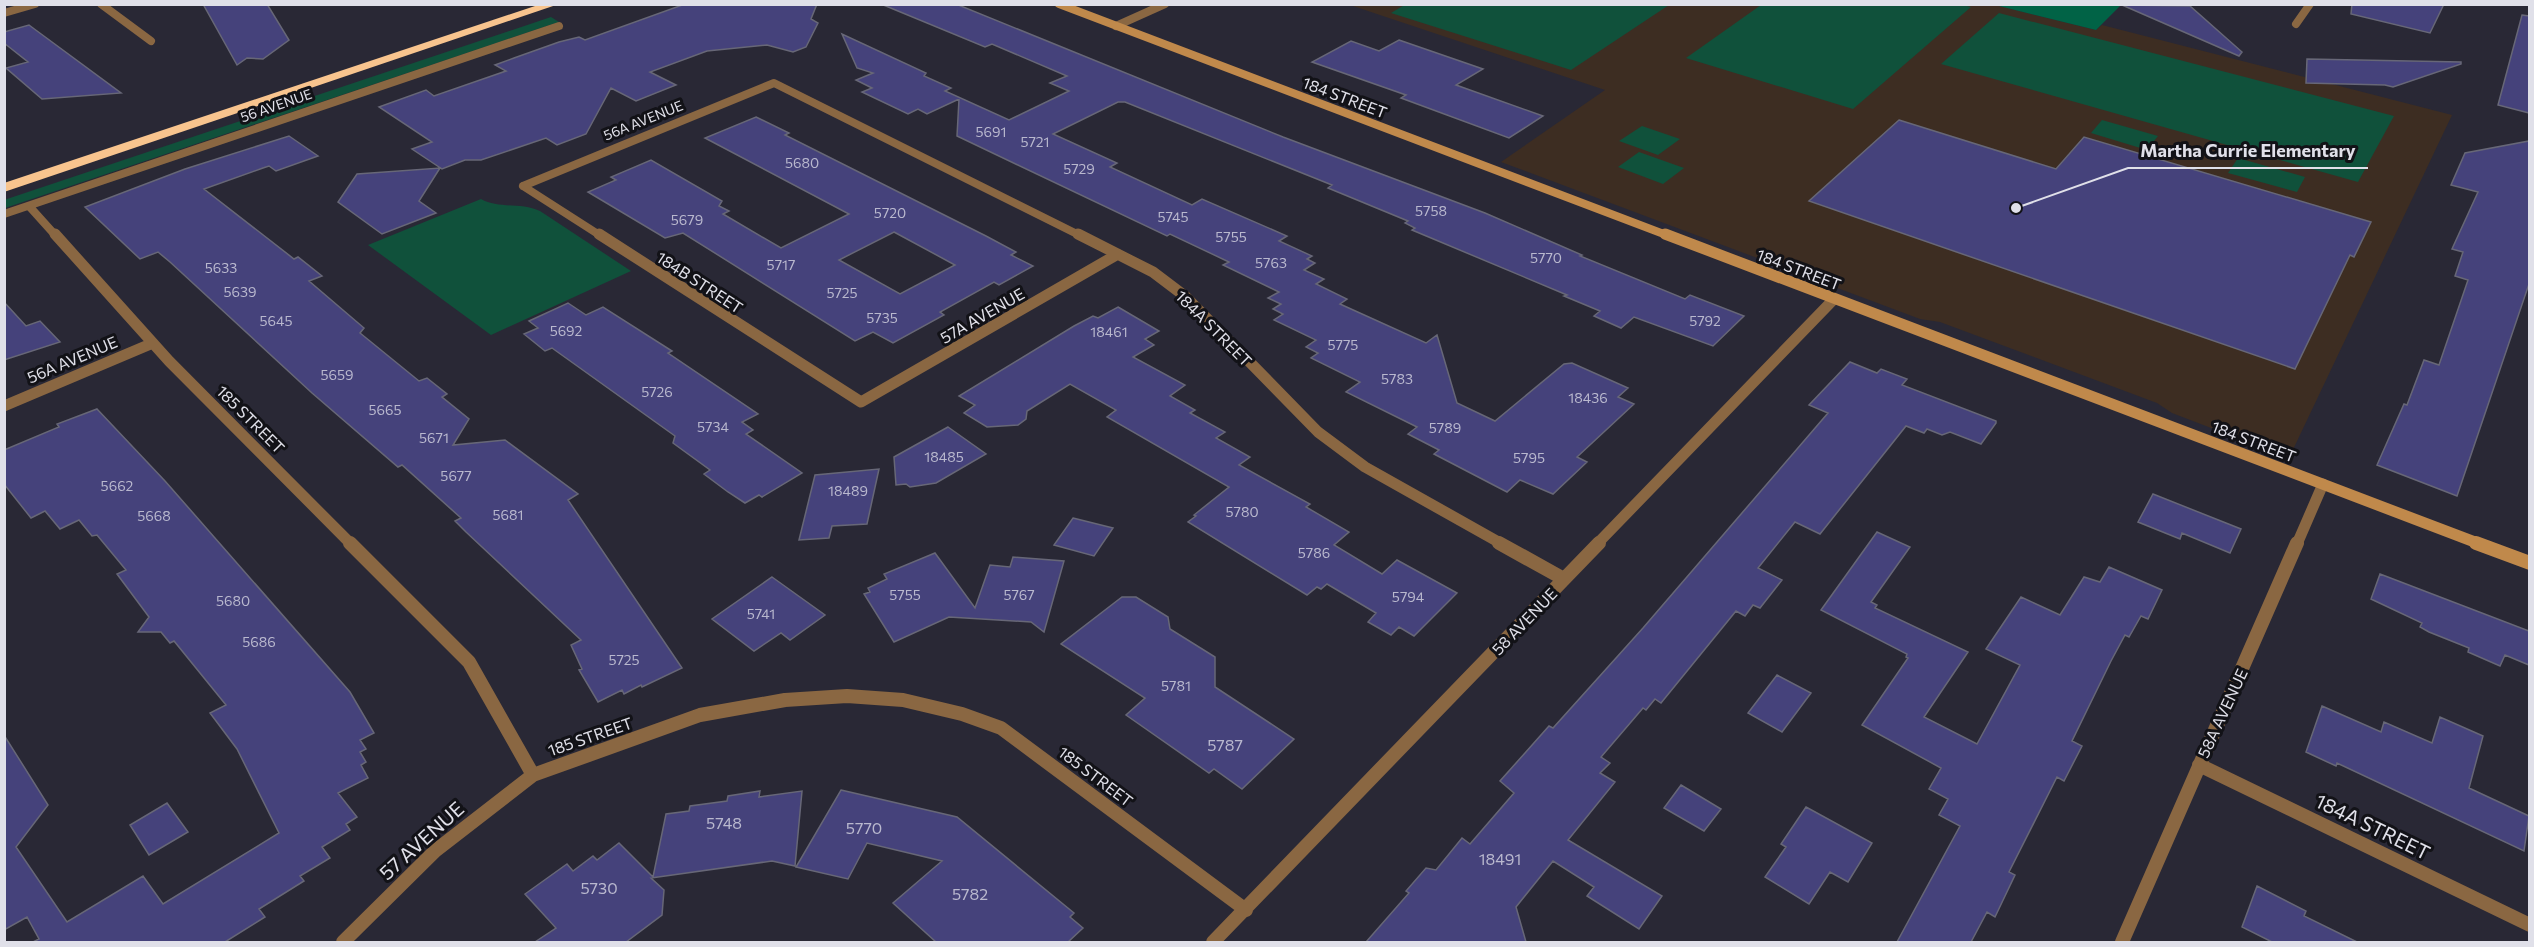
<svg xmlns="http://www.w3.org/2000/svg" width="2534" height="947" font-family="Commissioner,sans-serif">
	<rect width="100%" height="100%" fill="#292835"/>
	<!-- education -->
	<path fill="#3d2d22" d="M1356 4 1995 5 2096 30 2102 25 2452 115 2289 458 2172 413 2157 403 1940 322 1920 319 1501 162 1605 90 1353 6Z"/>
	<!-- green -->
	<path fill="#10513b" d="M1406 4H1669V5L1571 70 1391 13Z
		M1963 5 1971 7 1853 109 1686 58 1761 5Z
		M1999 13 2394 116 2358 182 1941 64Z
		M551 17 559 22 5 208 4 200Z
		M2102 120 2158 136 2147 150 2091 133Z
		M1642 126 1680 139 1658 155 1619 141Z
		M1639 152 1684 168 1663 184 1618 167Z
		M2238 158 2305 177 2297 192 2228 173Z
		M481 199C498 209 521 202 540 211L631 271 491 335 368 245Z"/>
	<!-- forest -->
	<path fill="#016346" d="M1995 5H2121L2096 30Z"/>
	<!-- building -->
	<path fill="#45427b" stroke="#676777" stroke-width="1.5" fill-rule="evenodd" d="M203 4H267L289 40 263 59 247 58 237 65Z
		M685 4H817L811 19 818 23 806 47 793 52 767 45 707 51 650 72 676 85 636 101 611 88 586 134 557 145 546 138 481 160H465L442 169 412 149 432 142 379 107 426 90 434 96 506 71 495 65 514 58 559 42 579 37 585 40Z
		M881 4H956L1283 137 1485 213 1582 255 1580 256 1685 299 1690 295 1744 316 1713 346 1634 317 1621 328 1594 316 1600 311 1564 296 1567 295 1412 230 1415 228 1405 223 1408 221 1328 188 1332 185 1125 102H1118L1053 134 1117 163 1110 167 1192 205 1202 199 1287 236 1279 241 1312 256 1307 259 1315 263 1304 270 1324 279 1316 284 1347 299 1340 304 1426 343 1437 335 1457 403 1495 421 1564 364 1572 363 1628 388 1618 397 1634 404 1577 457 1587 462 1553 494 1520 480 1507 492 1434 454 1439 450 1408 434 1417 427 1346 392 1360 382 1311 358 1318 353 1306 347 1316 340 1274 320 1283 314 1273 309 1281 304 1268 298 1279 292 1223 265 1229 262 1170 234 1167 236 957 136 959 99 927 114 918 109 908 114 862 92 872 88 856 80 873 73 857 68 842 34 926 73 924 76 951 88 945 91 1009 120 1069 91 1050 83 1067 76 992 44 985 47Z
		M2352 4H2444L2430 33 2351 14Z
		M2122 5 2190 6 2242 52 2239 56Z
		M2522 15 2529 16V113L2498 105Z
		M29 25 33 28 121 93 42 99 6 68 28 62 4 43V32Z
		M1399 40 1483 69 1456 85 1543 116 1509 138 1401 98 1406 95 1312 62 1351 41 1379 51Z
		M2307 59 2461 62V64L2393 87 2385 85 2306 83Z
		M756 117 789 133 785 135 986 236 1016 252 1011 255 1033 266 999 285 994 282 940 312 944 315 893 343 873 332 855 341 683 233 665 238 588 192 616 180 611 177 651 160 722 201 719 206 729 211 723 214 781 248 849 214 705 138ZM894 232 955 265 900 294 839 260Z
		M1899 120 2056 169 2084 137 2371 222 2354 257 2350 255 2295 369 1809 201Z
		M289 136 318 156 276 171 269 166 263 168 204 189 294 259 298 257 322 276 309 281 364 328 360 333 419 381 427 378 447 394 442 397 469 419 453 445 505 440 578 494 568 500 682 668 642 687 641 685 624 694 622 690 598 702 579 670 582 669 571 645 581 640 466 532 455 521 461 518 402 465 398 467 312 393 170 262 158 252 140 259 85 207 185 169Z
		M2529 141V284L2457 496 2377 465 2404 404 2407 405 2424 360 2439 365 2468 280 2455 276 2463 252 2452 249 2478 192 2451 185 2465 153Z
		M440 168 419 201 436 213 382 234 338 202 357 174Z
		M4 302 26 326 40 321 60 342 4 360Z
		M568 303 586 315 603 307 672 351 668 353 758 414 742 422 753 430 746 434 802 473 762 497 759 495 745 503 728 492 704 474 710 470 673 443 675 436 552 348 545 351 524 334 538 328 529 321Z
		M1118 307 1159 331 1145 339 1154 345 1133 357 1185 385 1170 396 1195 410 1190 413 1225 432 1216 438 1250 457 1239 465 1310 504 1306 507 1349 532 1334 545 1382 574 1397 560 1457 593 1414 636 1399 627 1391 635 1368 622 1376 613 1327 584 1321 589 1317 587 1307 595 1188 522 1196 516 1194 515 1229 487 1107 417 1116 410 1070 384 1027 411 1026 419 1018 425 987 427 964 413 975 405 959 396 1074 326 1093 316 1098 318Z
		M1850 362 1877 373 1881 369 1907 379 1902 385 1996 421V423L1981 444 1950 432 1942 435 1927 429 1924 433 1906 426 1820 534 1795 522 1758 568 1782 580 1760 608 1753 605 1745 616 1736 611 1661 703 1655 699 1646 710 1643 708 1601 757 1610 763 1600 773 1615 782 1568 840 1662 896 1639 929 1587 896 1594 887 1553 861 1516 907 1526 942H1366L1409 893 1406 891 1426 868 1436 870 1462 838 1470 844 1514 793 1500 781 1549 726 1553 728 1643 628 1828 413 1809 405Z
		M97 409 165 481 350 692 374 733 360 740 366 749 360 752 366 762 361 765 368 778 338 793 357 817 346 824 350 830 322 847 330 858 300 876 304 881 259 909 265 917 225 942H33L39 939 27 917 4 930V735L48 805 16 847 67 922 143 876 163 904 279 833 237 749 210 713 226 705 174 641 170 643 161 632H138L149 617 117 574 126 570 97 535 92 536 79 520 60 529 45 511 31 518 4 484V450L59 427 57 424Z
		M948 427 986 454 936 483 910 487 906 484 896 485 894 457Z
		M879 469 867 524 832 526 829 538 799 540 815 475Z
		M2153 494 2241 529 2230 553 2182 533 2180 539 2138 522Z
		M1073 518 1113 528 1094 556 1054 545Z
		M1877 532 1910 547 1871 602 1877 605 1875 608 1968 652 1924 717 1977 744 2020 665 1986 649 2021 597 2060 615 2084 577 2100 582 2109 567 2162 590 2148 619 2141 616 2129 637 2125 635 2111 661 2072 741 2082 746 2064 781 2057 777 2009 872 2015 875 1995 917 1987 912 1971 942H1897L1960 826 1939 815 1948 799 1929 789 1941 768 1862 725 1908 658 1906 657 1907 654 1821 610Z
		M935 553 975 608 990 565 1010 567 1013 557 1064 561 1044 632 1031 622 949 617 894 642 864 594 870 592 868 588 887 579 884 574Z
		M2380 574 2529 631V665L2505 655 2500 666 2468 652 2469 648 2429 632 2420 627 2422 623 2371 599Z
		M772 577 825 615 790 640 781 633 754 651 712 619Z
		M1122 597H1136L1168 617 1170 629 1215 657V687L1294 739 1242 789 1214 769 1209 773 1126 715 1145 698 1061 644Z
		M1777 675 1811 693 1782 732 1748 713Z
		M2322 706 2381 732 2384 722 2432 743 2440 717 2483 736 2469 788 2529 816 2524 851 2337 763 2336 766 2306 752Z
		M1681 785 1721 809 1704 831 1664 808Z
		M841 790 957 817 1074 913 1070 917 1083 928 1068 942H936L893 903 942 861 867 843 848 879 796 867Z
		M760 791 759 797 802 791 795 866 772 861 651 878 664 890 662 915 626 942H535L556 928 525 894 567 864 573 871 593 856 597 860 619 843 653 877 666 814 689 811 690 806 727 801 728 796Z
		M167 803 188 832 149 855 130 825Z
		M1806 807 1872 843 1848 882 1830 872 1809 904 1765 877 1786 847 1781 844Z
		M2257 886 2306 911 2304 916 2357 942H2272L2242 927Z"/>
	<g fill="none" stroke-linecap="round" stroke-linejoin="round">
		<!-- street-far2 -->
		<path stroke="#8a6742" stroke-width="8" d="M101 4 151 41
			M4 13 35 4
			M2296 24 2310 4
			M1116 26 1165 4
			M523 186 774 83 1081 236
			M523 186 601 236
			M29 206 56 236
			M4 214 559 26"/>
		<!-- street-far1 -->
		<path stroke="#8a6742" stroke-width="11" d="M55 234 169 361 351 544
			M599 234 861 402 1118 254
			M1078 234 1153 272 1186 297 1318 432 1365 467 1502 544
			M4 406 153 343
			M1597 544 1834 299
			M2297 544 2323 484"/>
		<!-- street -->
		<path stroke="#8a6742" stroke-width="14" d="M350 543 469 662 533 775
			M1499 543 1564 579
			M2199 765 2530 925
			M343 942 435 851 533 775 700 715 785 700 847 696 903 700 962 714 1001 728 1246 910
			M1213 942 1599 543
			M2122 942 2297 543"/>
		<!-- secondary-far2 -->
		<path stroke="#c0894b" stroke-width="8" d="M1059 4 1669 236"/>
		<!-- secondary-far1 -->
		<path stroke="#c0894b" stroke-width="11" d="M1665 234 2480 544"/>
		<!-- secondary -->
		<path stroke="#c0894b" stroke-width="14" d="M2476 543 2530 563"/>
		<!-- highway -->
		<path fill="#f8c48e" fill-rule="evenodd" d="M541 4H559L4 192V183Z"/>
	</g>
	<g text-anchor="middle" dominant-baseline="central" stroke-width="6" stroke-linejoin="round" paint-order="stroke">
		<!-- far-street labels -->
		<g font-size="14" fill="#e0e0e9" stroke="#121217">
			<text transform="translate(276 105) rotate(-19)">56 AVENUE</text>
			<text transform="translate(643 120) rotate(-22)">56A AVENUE</text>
		</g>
		<!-- number labels -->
		<g font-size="14" fill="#b9b8ce">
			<text x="991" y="131">5691</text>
			<text x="1035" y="141">5721</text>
			<text x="802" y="162">5680</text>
			<text x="1079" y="168">5729</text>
			<text x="1431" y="210">5758</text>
			<text x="890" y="212">5720</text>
			<text x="1173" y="216">5745</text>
			<text x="687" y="219">5679</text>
			<text x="1231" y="236">5755</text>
			<text x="1546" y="257">5770</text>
			<text x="1271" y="262">5763</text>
			<text x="781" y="264">5717</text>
			<text x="221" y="267">5633</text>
			<text x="240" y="291">5639</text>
			<text x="842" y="292">5725</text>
			<text x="882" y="317">5735</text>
			<text x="276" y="320">5645</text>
			<text x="1705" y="320">5792</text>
			<text x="566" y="330">5692</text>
			<text x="1109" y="331">18461</text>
			<text x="1343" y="344">5775</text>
			<text x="337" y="374">5659</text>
			<text x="1397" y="378">5783</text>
			<text x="657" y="391">5726</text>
			<text x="1588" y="397">18436</text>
			<text x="385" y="409">5665</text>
			<text x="713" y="426">5734</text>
			<text x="1445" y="427">5789</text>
			<text x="434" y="437">5671</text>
			<text x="944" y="456">18485</text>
			<text x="1529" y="457">5795</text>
			<text x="456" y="475">5677</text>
			<text x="117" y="485">5662</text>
			<text x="848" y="490">18489</text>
			<text x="1242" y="511">5780</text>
			<text x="508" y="514">5681</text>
			<text x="154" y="515">5668</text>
			<text x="1314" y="552">5786</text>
			<text x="905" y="594">5755</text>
			<text x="1019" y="594">5767</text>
			<text x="1408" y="596">5794</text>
			<text x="233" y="600">5680</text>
			<text x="761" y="613">5741</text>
			<text x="259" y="641">5686</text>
			<text x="624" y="659">5725</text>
			<text x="1176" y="685">5781</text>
		</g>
		<!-- street labels -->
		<g font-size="16" fill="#e0e0e9" stroke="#121217">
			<text transform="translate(1345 97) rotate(21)">184 STREET</text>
			<text transform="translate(1799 269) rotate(21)">184 STREET</text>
			<text transform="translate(700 282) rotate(33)">184B STREET</text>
			<text transform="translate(982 315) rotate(-30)">57A AVENUE</text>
			<text transform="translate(1214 328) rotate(45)">184A STREET</text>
			<text transform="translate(72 359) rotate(-23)">56A AVENUE</text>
			<text transform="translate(251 419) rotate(45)">185 STREET</text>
			<text transform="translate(2254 441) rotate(21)">184 STREET</text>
			<text transform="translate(1524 621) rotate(-46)">58 AVENUE</text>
			<text transform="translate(2222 713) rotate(-65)">58A AVENUE</text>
			<text transform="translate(590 736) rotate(-19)">185 STREET</text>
			<text transform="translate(1096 776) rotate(37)">185 STREET</text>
		</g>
		<!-- near-number labels -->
		<g font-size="16" fill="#b9b8ce">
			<text x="1225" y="744">5787</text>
			<text x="724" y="822">5748</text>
			<text x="864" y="827">5770</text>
			<text x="1500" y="858">18491</text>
			<text x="599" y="887">5730</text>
			<text x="970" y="893">5782</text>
		</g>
		<!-- near-street labels -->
		<g font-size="20" fill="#e0e0e9" stroke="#121217">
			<text transform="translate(2373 826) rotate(26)">184A STREET</text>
			<text transform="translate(421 840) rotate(-42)">57 AVENUE</text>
		</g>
	</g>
	<!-- callouts -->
	<path fill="none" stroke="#e0e0e9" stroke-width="2" d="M2016 208L2128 168H2368"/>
	<circle fill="#e0e0e9" stroke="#121217" stroke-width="2" cx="2016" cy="208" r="6"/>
	<g font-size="18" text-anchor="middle" font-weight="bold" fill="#e0e0e9" stroke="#121217" stroke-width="6" stroke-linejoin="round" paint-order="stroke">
		<text x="2248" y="157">Martha Currie Elementary</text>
	</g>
	<!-- border -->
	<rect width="2534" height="947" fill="none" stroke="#e0e0e9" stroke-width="12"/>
</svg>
